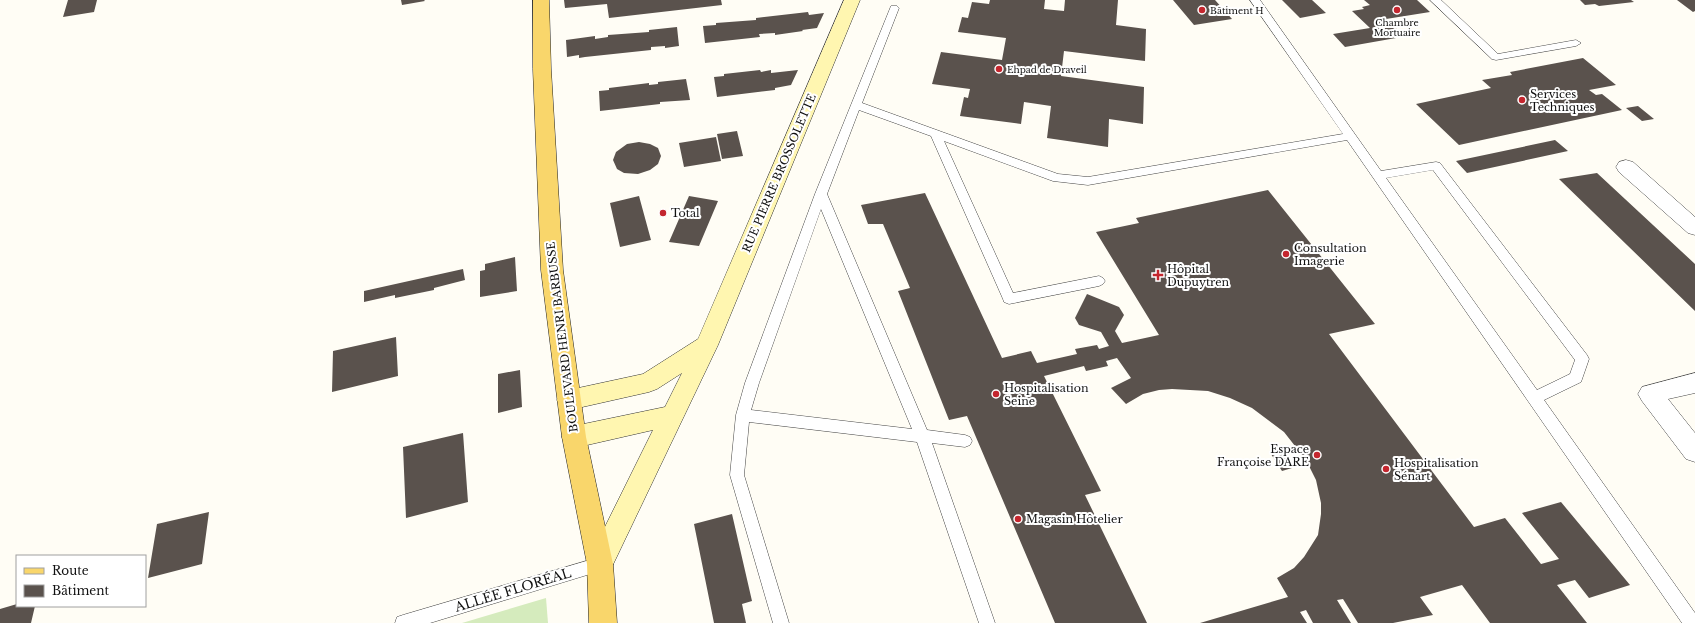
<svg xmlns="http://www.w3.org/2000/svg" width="1695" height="623" font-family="'Libre Baskerville',serif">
	<rect width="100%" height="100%" fill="#fffdf5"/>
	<!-- green -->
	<path fill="#d5ebbd" d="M546 598 548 623H462Z"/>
	<!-- building -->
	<path fill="#5a524d" d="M68 0H97L94 12 63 17Z
		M401 0H424L425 1 402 5Z
		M564 0H721L722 5 609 18 607 4 565 8Z
		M990 0H1045L1044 9 1064 11 1065 0H1118L1116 25 1146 29 1145 61 1064 51 1061 76 1144 87 1143 124 1109 119 1108 147 1047 138 1051 106 1024 102 1021 124 960 116 964 97 968 98 970 89 932 84 941 52 1002 60 1006 38 958 32 962 17 968 18 972 2 989 4Z
		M1173 0H1215L1232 19 1194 25Z
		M1282 0H1312L1326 13 1300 18Z
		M1364 0H1417L1430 12 1386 19 1399 31 1390 32 1396 38 1345 47 1333 34 1370 28 1352 11 1364 9 1362 7 1370 5Z
		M1580 0H1631L1634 2 1599 6 1595 4 1585 5Z
		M1677 0H1695V11L1693 12Z
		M808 12 809 15 824 13 817 28 802 30 803 31 775 35V33L759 34 760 37 705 43 703 26 716 25V23L756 20V18Z
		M677 27 679 46 665 48V46L651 47V50L585 57 579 58V55L567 57 566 40 595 36V39L608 37V35L649 32V30Z
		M1583 58 1616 85 1589 90 1596 95 1602 94 1622 110 1459 145 1416 104 1491 88 1482 80 1512 75 1510 72Z
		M760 70 761 72 771 70V73L798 70 791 85 775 88V90L717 97 714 77 724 76V74Z
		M686 79 690 100 660 102V104L600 111 599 91 609 90V88L649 83V85L658 84V82Z
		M1638 106 1654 119 1642 121 1626 108Z
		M737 131 743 156 722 159 717 134Z
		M716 137 721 161 684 167 679 143Z
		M1555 140 1568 151 1467 173 1456 161Z
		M639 142 650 144 658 148 661 156 658 164 650 170 638 174 624 173 617 169 613 160 616 152 627 144Z
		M1597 173 1695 264V311L1559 179Z
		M1268 190 1375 324 1329 334 1474 527 1505 518 1541 564 1559 559 1522 513 1561 502 1630 585 1589 598 1575 580 1557 585 1587 623H1490L1462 585 1420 597 1433 615 1393 623H1358L1343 599 1337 600 1351 623H1313L1306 610 1300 612 1307 623H1200L1288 597 1277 578 1294 568 1304 557 1318 535 1321 514V503L1316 480 1306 460 1284 432 1252 408 1230 398 1208 391 1172 389 1159 390 1143 394 1126 404 1111 388 1131 378 1117 358 1106 361 1108 366 1086 371 1084 366 1044 376 1101 491 1085 495 1147 623H1055L967 416 949 420 898 291 910 288 883 224H868L861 205 925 193 1002 358 1031 351 1037 363 1077 354 1075 349 1097 345 1099 349 1109 346 1101 332 1079 325 1075 318 1087 294 1119 307 1124 315 1115 331 1122 343 1159 335 1096 232 1139 223 1136 218Z
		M639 196 651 240 620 247 610 203Z
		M689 196 718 201 699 246 669 242Z
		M515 257 517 291 480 297V271L485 270V264Z
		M463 269 465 280 434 288V290L395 298V295L364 302V291Z
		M396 337 398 376 332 392 333 351Z
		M520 370 522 407 498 413V374Z
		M463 433 468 502 406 518 403 447Z
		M1282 452 1292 468 1282 471 1271 454Z
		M209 512 202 564 148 578 157 524Z
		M732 514 752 601 742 604 746 623H714L694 524Z
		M17 604V606H35L31 623H0V609Z"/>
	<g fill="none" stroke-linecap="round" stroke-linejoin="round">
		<defs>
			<path id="lane" d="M1250 0H1260L1381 171 1436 162 1440 163 1587 355 1589 359 1581 382 1544 400 1695 613V623H1682L1347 140 1088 185 1053 181 944 141 1013 293 1099 276 1103 278 1105 281 1103 284 1099 286 1009 304 1004 302 1003 299 931 136 859 110 827 194 927 430 965 435 970 437 972 441 970 445 965 447 932 443 995 623H979L917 442 749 422 744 475 789 623H773L730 475 736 415 745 383 815 194 891 6H897L899 8 862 103 1058 174 1088 177 1343 134ZM1433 170 1575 360 1570 374 1537 390 1386 178ZM821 209 912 429 751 410 759 383Z
				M1430 0H1441L1498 54 1576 40 1581 43 1576 46 1496 60 1492 59Z
				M600 557 606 559 608 564 606 569 600 571 430 623H395L397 617 403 615Z"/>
			<path id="street" d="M1626 160 1633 162 1695 217V235L1688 233 1619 172 1616 167 1619 162Z
				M1695 373V393L1668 399 1695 433V462L1686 459 1642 401 1638 394 1642 387Z"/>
			<path id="secondary" d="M844 0H860L718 345 609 573 600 577 591 573 587 564 591 555 653 430 574 448 565 444 562 437 565 430 574 426 665 407 682 373 657 389 649 392 569 410 561 407 557 400 561 393 569 390 643 374 698 339Z"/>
			<path id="primary" d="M533 0H549L551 69 563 270 586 437 613 564 617 623H589L587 564 562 437 541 270 533 69Z"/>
		</defs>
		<!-- lane casing -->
		<use href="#lane" stroke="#444" stroke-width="1"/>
		<!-- street casing -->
		<use href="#street" stroke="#444" stroke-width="1"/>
		<!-- secondary casing -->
		<use href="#secondary" stroke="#333" stroke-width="1"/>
		<!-- primary casing -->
		<use href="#primary" stroke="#222" stroke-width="1"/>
		<!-- lane -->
		<use href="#lane" fill="#fff" fill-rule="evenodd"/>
		<!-- street -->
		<use href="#street" fill="#fff" fill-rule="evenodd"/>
		<!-- secondary -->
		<use href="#secondary" fill="#fff6b0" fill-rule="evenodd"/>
		<!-- primary -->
		<use href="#primary" fill="#f9d66b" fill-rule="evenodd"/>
	</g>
	<!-- markers -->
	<g fill="#c4262e" stroke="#fff" stroke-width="1.5">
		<circle cx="1202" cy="10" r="4"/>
		<circle cx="1397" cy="10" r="4"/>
		<circle cx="999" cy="69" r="4"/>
		<circle cx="1522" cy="100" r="4"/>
		<circle cx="663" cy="213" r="4"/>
		<circle cx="1286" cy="254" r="4"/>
		<path d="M1156 269h4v4h4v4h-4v4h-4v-4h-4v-4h4z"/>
		<circle cx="996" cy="394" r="4"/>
		<circle cx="1317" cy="455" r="4"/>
		<circle cx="1386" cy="469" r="4"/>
		<circle cx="1018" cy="519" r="4"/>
	</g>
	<g text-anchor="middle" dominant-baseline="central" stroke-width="4" stroke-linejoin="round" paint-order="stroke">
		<!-- far-poi labels -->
		<g font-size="9" fill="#111" stroke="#fff" text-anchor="start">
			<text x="1210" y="10">Bâtiment H</text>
			<text x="1397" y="22" text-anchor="middle">Chambre<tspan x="1397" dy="10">Mortuaire</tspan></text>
			<text x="1007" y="69">Ehpad de Draveil</text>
		</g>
		<!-- poi labels -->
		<g font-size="11" fill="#111" stroke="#fff" text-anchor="start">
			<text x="1530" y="94">Services<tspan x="1530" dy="13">Techniques</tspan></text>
			<text x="671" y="213">Total</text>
			<text x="1294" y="248">Consultation<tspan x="1294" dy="13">Imagerie</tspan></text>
			<text x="1167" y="269">Hôpital<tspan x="1167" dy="13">Dupuytren</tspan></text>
			<text x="1004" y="388">Hospitalisation<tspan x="1004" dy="13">Seine</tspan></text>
			<text x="1309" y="449" text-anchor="end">Espace<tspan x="1309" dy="13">Françoise DARE</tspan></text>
			<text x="1394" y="463">Hospitalisation<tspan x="1394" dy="13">Sénart</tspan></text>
			<text x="1026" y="519">Magasin Hôtelier</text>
		</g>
		<!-- street labels -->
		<g font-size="11" fill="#111" stroke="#fff">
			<text transform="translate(779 173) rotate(-67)">RUE PIERRE BROSSOLETTE</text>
			<text transform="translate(562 337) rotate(-97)">BOULEVARD HENRI BARBUSSE</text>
		</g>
		<!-- near-street labels -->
		<g font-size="13" fill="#111" stroke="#fff">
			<text transform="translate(513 590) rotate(-17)">ALLÉE FLORÉAL</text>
		</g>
	</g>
	<!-- legend -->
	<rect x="16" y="555" width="130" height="52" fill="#ffffff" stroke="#a0a0a0"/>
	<rect x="24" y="568" width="20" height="6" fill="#f9d66b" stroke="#a0a0a0"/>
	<text x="52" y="575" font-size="12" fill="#111111">Route</text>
	<rect x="24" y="585" width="20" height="12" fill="#5a524d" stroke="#a0a0a0"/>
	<text x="52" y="595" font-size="12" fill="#111111">Bâtiment</text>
</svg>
